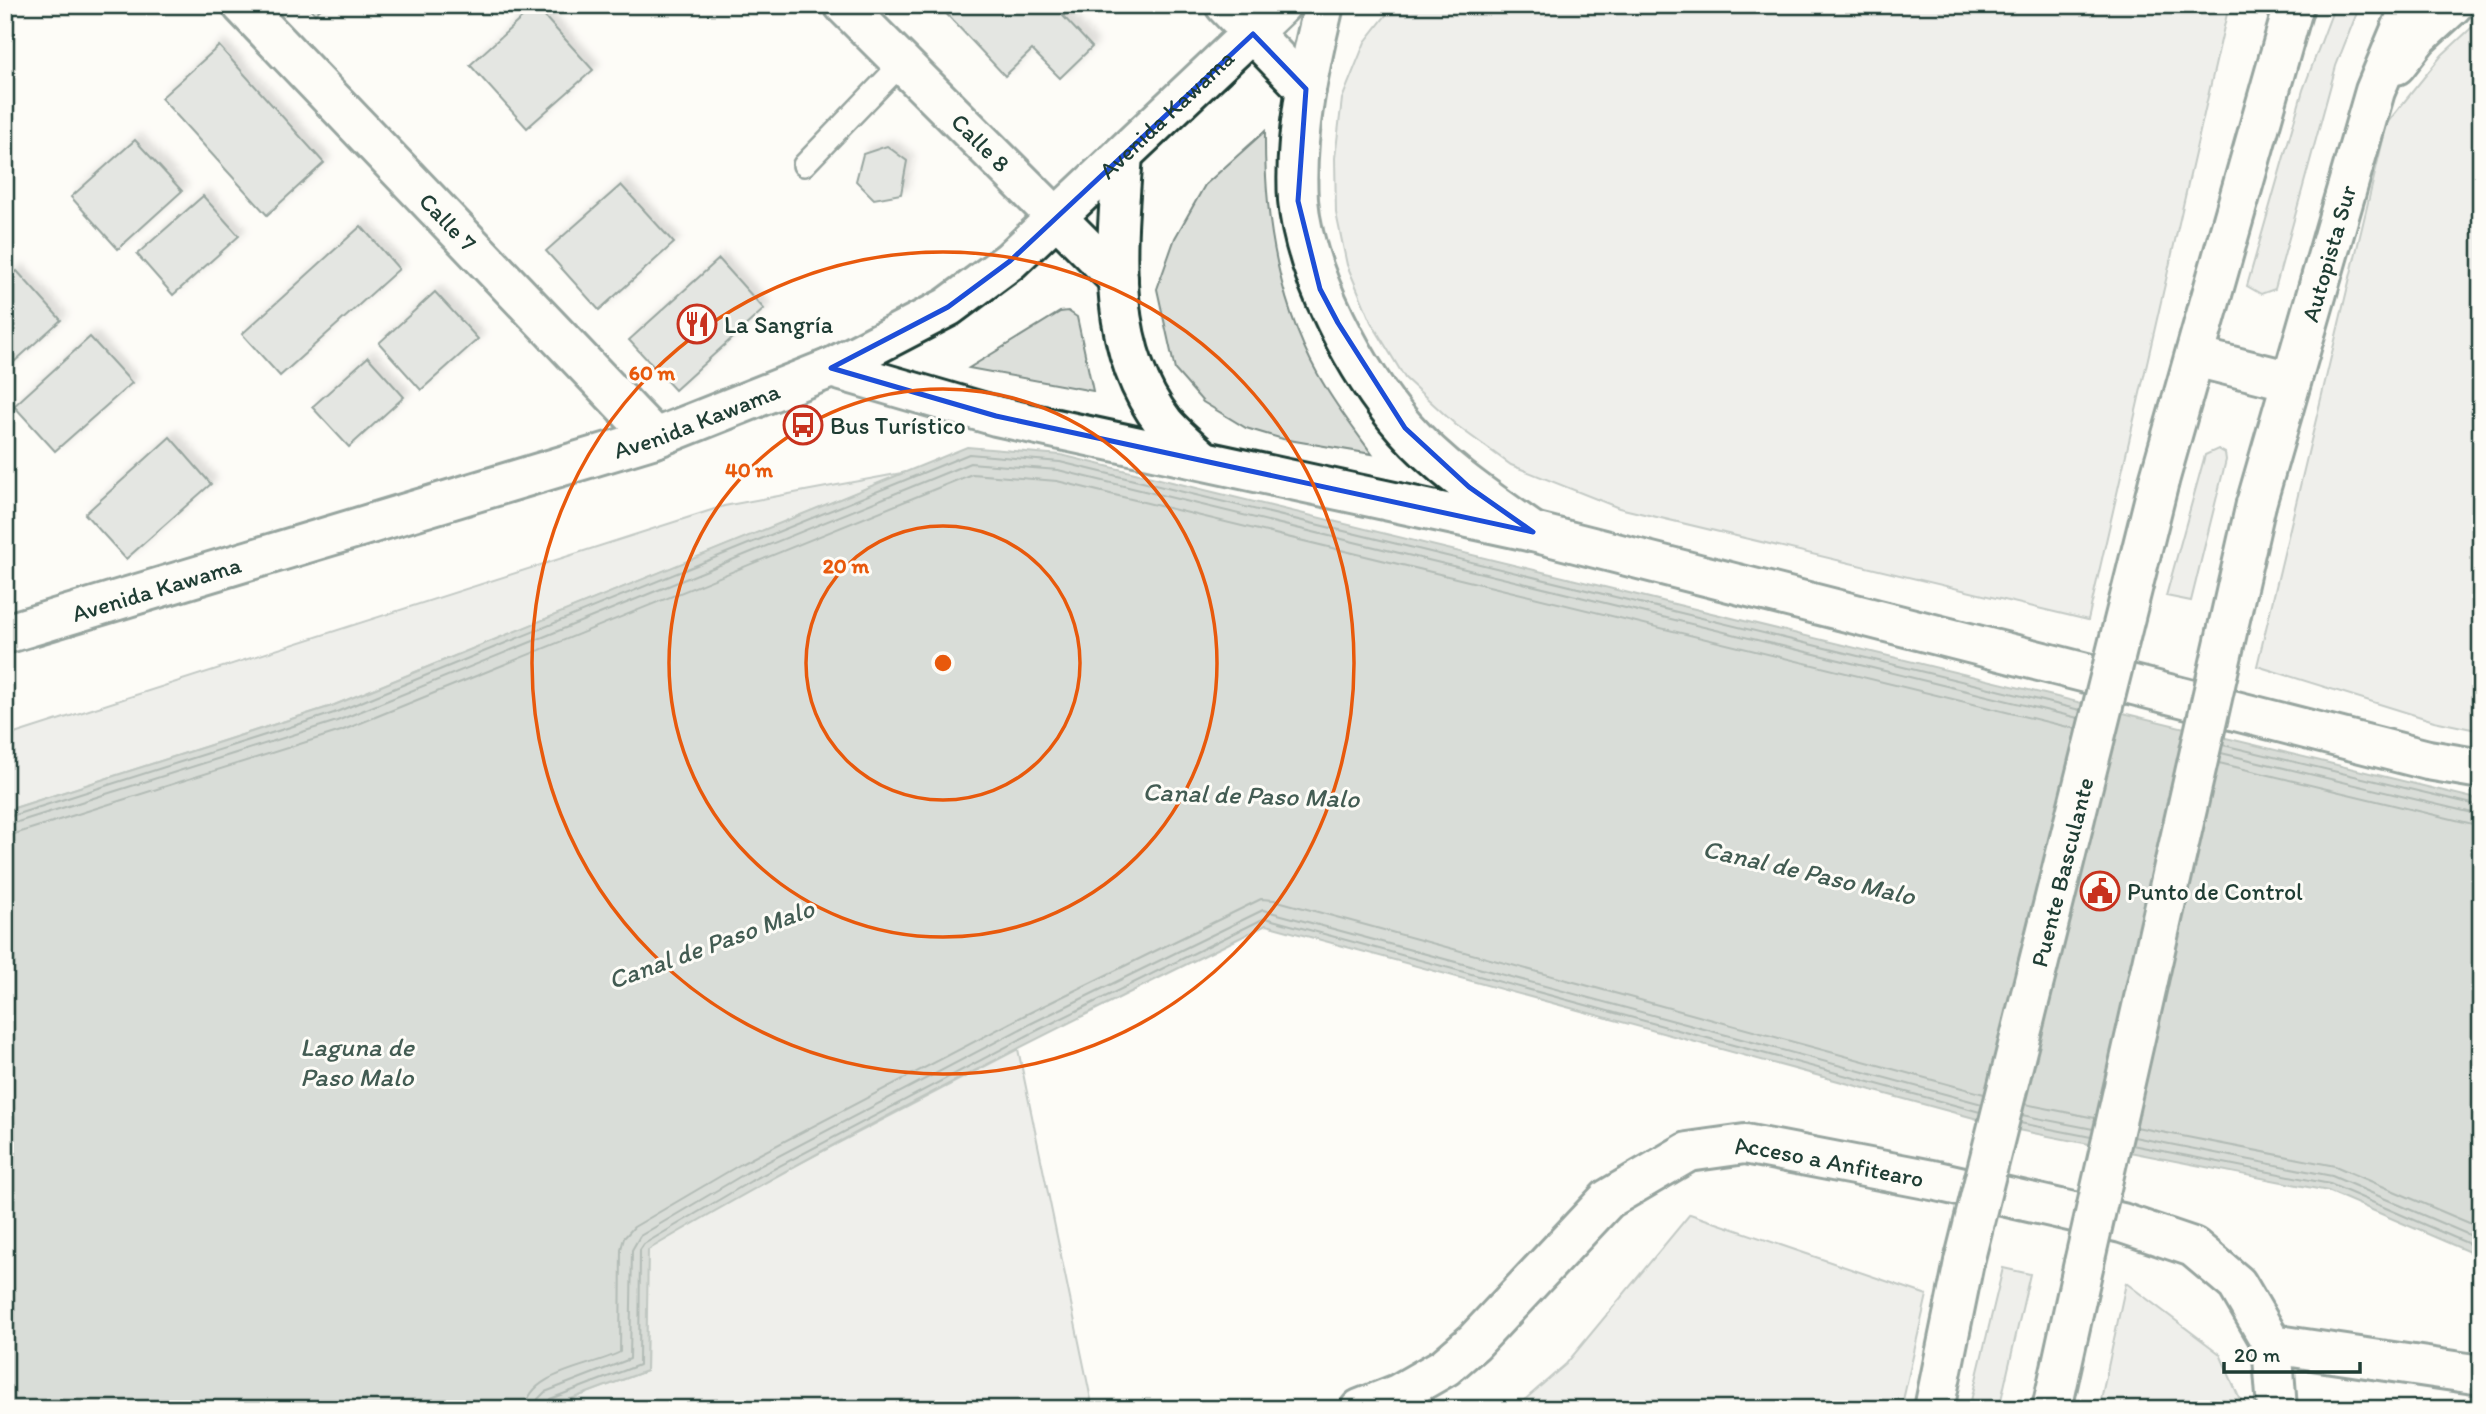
<svg xmlns="http://www.w3.org/2000/svg" width="2486" height="1414" font-family="Itim,sans-serif">
	<defs>
		<filter id="shadow"><feDropShadow dx="6" dy="-6" stdDeviation="3.5" flood-color="#0004"/></filter>
	</defs>
	<rect width="100%" height="100%" fill="#fdfcf7"/>
	<filter id="ink" filterUnits="userSpaceOnUse"><feTurbulence type="fractalNoise" baseFrequency=".0143" numOctaves="2"/><feDisplacementMap in="SourceGraphic" scale="14" xChannelSelector="R" yChannelSelector="G"/><feConvolveMatrix kernelMatrix="1 2 1 2 8 2 1 2 1" color-interpolation-filters="sRGB"/></filter>
	<g filter="url(#ink)">
		<!-- green -->
		<path fill="#dde0db" stroke="#7e8e88" stroke-width="2" d="M1394 5H2229L2088 620 1619 508 1511 465 1456 425 1405 378 1371 322 1347 265 1336 213 1335 158 1342 99 1365 42Z
			M2335 5H2360L2336 66 2275 289 2261 294 2247 286 2303 90Z
			M2481 19V731L2434 721 2257 666 2387 123 2442 55Z
			M1265 131C1264 218 1279 313 1326 388 1340 411 1356 432 1372 454L1283 439 1246 428 1203 402 1175 370 1157 289 1175 238 1205 185Z
			M1068 311 1077 317 1093 391 969 368 1060 312Z
			M2218 449 2225 453 2226 460 2191 601 2166 596 2205 455Z
			M907 472 332 706 5 811V737L724 506Z
			M1018 1049 1093 1409H544L646 1371 647 1250 754 1187Z
			M1690 1214 1927 1295 1901 1409H1514L1566 1364Z
			M2003 1268 2030 1274 1999 1409H1969Z
			M2126 1283 2220 1354 2244 1409H2099Z"/>
		<!-- water -->
		<path fill="#aeb8b1" stroke="#75877f" stroke-width="2" d="M967 447 1061 455 2481 800V1257L2328 1191 2018 1130 1266 925C1057 1028 848 1131 648 1250L646 1371 544 1409H5V811L332 706Z"/>
		<g fill="none" stroke-linecap="round" stroke-linejoin="round">
			<!-- shore -->
			<path stroke="#586e66" stroke-width="2" d="M2223 745 2481 806
				M2221 753 2481 815
				M2219 763 2481 826
				M5 818 334 713 969 454 1060 462 2080 710
				M5 826 337 721 970 463 1058 470 2078 718
				M5 837 341 731 972 474 1057 481 2076 729
				M2025 1104 2095 1118
				M2022 1115 2093 1129
				M2020 1123 2091 1137
				M2136 1127 2335 1166 2481 1228
				M2134 1137 2332 1176 2481 1240
				M2132 1145 2330 1184 2481 1249
				M526 1409C527 1372 593 1367 620 1352L621 1249 624 1238 634 1227 741 1164 1027 1014 1261 899 1274 900 1984 1094
				M536 1409 538 1399 545 1392 630 1359 632 1250 640 1236 746 1173 1032 1023 1263 910 1982 1104
				M545 1409 550 1399 639 1365 640 1250 644 1244 751 1181 1036 1031 1265 918 1980 1112"/>
		</g>
		<!-- building -->
		<path fill="#c6cdc7" stroke="#1f3d34" stroke-width="2" filter="url(#shadow)" d="M307 5H325L315 14Z
			M938 5H1075L1063 16 1092 47 1060 78 1032 50 1005 76Z
			M535 6 593 70 527 128 470 65Z
			M219 46 324 163 267 215 161 98Z
			M135 140 182 191 118 249 71 197Z
			M887 146 907 161 901 194 874 199 856 181 863 154Z
			M621 185 674 243 599 310 546 251Z
			M203 196 239 236 173 295 137 254Z
			M361 226 399 269 280 376 242 334Z
			M719 259 764 309 675 390 629 340Z
			M17 271 61 320 5 370V282Z
			M435 292 478 339 421 390 379 343Z
			M90 337 132 383 55 451 14 406Z
			M368 357 404 397 349 447 312 407Z
			M170 437 211 484 126 559 85 514Z"/>
		<g fill="none" stroke-linecap="round" stroke-linejoin="round">
			<defs>
				<path id="lane" d="M804 165 902 63"/>
				<g id="street">
					<path id="s1" d="M242 5 655 438"/>
					<path id="s2" d="M844 5 1118 279"/>
					<path d="M1225 5 1306 89"/>
					<path d="M2272 1344 2481 1375"/>
					<path id="s3" d="M1360 1409 1398 1394 1445 1367 1474 1342 1608 1199 1688 1152 1745 1144 1937 1181 2122 1223 2193 1247 2237 1284 2272 1344 2277 1409"/>
				</g>
				<g id="secondary">
					<path id="s4" d="M5 634 655 438 831 368 948 307 1010 261 1281 5"/>
				</g>
				<path id="primary" d="M1324 5C1309 68 1294 135 1298 200 1304 274 1357 373 1405 428 1441 469 1489 501 1533 532"/>
				<g id="highway">
					<path d="M2396 65 2418 37 2453 5"/>
					<path d="M1123 155C1116 245 1105 347 1164 423 1175 436 1190 448 1203 460"/>
					<path d="M2195 357 2291 381"/>
					<path d="M831 368 996 416 1533 532 2428 760 2481 769"/>
					<path d="M2159 481 2294 5"/>
					<path id="s5" d="M2256 504 2375 91 2411 5"/>
					<path d="M1934 1409 1964 1262"/>
					<path d="M2052 1409 2084 1263"/>
				</g>
			</defs>
			<!-- lane casing -->
			<use href="#lane" stroke="#1f3d34" stroke-width="26"/>
			<!-- street casing -->
			<use href="#street" stroke="#1f3d34" stroke-width="44"/>
			<!-- secondary casing -->
			<use href="#secondary" stroke="#1f3d34" stroke-width="44"/>
			<!-- primary casing -->
			<use href="#primary" stroke="#1f3d34" stroke-width="44"/>
			<!-- highway casing -->
			<use href="#highway" stroke="#1f3d34" stroke-width="44"/>
			<!-- lane -->
			<use href="#lane" stroke="#fdfcf7" stroke-width="21"/>
			<!-- street -->
			<use href="#street" stroke="#fdfcf7" stroke-width="38"/>
			<!-- secondary -->
			<use href="#secondary" stroke="#fdfcf7" stroke-width="38"/>
			<!-- primary -->
			<use href="#primary" stroke="#fdfcf7" stroke-width="38"/>
			<!-- highway -->
			<use href="#highway" stroke="#fdfcf7" stroke-width="38"/>
			<defs>
				<g id="highway-bridge">
					<path id="s6" d="M1964 1262 2159 481"/>
					<path d="M2084 1263 2256 504"/>
				</g>
			</defs>
			<!-- highway-bridge casing -->
			<use href="#highway-bridge" stroke="#1f3d34" stroke-width="44" stroke-linecap="butt"/>
			<!-- highway-bridge -->
			<use href="#highway-bridge" stroke="#fdfcf7" stroke-width="38"/>
		</g>
	</g>
	<!-- marked area -->
	<path d="M0 0H2486V1414H0ZM1253 34 1306 89 1298 201 1320 289 1338 323 1405 428 1469 487 1533 532 996 416 831 368 948 307 1010 261Z" fill="#fdfcf7" fill-opacity=".55" fill-rule="evenodd"/>
	<path fill="none" stroke="#1d4ed8" stroke-width="5" stroke-linejoin="round" d="M1253 34 1306 89 1298 201 1320 289 1338 323 1405 428 1469 487 1533 532 996 416 831 368 948 307 1010 261Z"/>
	<!-- distance rings -->
	<g fill="none" stroke="#e8590c" stroke-width="3.5">
		<circle cx="943" cy="663" r="137"/>
		<circle cx="943" cy="663" r="274"/>
		<circle cx="943" cy="663" r="411"/>
	</g>
	<!-- icons -->
	<defs>
		<symbol id="restaurant-ring" viewBox="-11 -11 22 22"><circle r="9.5" fill="#fdfcf7" stroke="#c8321e" stroke-width="1.5"/><path d="M-5-6h1v4h1v-4h1v4h1v-4h1v5L-1.5 .5V6h-2V.5L-5-1ZM5-6V6H3V1.5H1.5Q1.5-4 5-6Z" fill="#c8321e"/></symbol>
		<symbol id="bus-ring" viewBox="-11 -11 22 22"><circle r="9.5" fill="#fdfcf7" stroke="#c8321e" stroke-width="1.5"/><path d="M-5-6H5V4H4V6H2V4H-2V6H-4V4H-5ZM-3.5-4V0h7V-4ZM-3.5 1.2v1.5H-2V1.2ZM2 1.2v1.5H3.5V1.2Z" fill="#c8321e"/></symbol>
		<symbol id="civic-ring" viewBox="-11 -11 22 22"><circle r="9.5" fill="#fdfcf7" stroke="#c8321e" stroke-width="1.5"/><path d="M-.6-6.5H3V-4.5H.6V-3L4-1V1h2V6H-6V1h2V-1L-.6-3ZM-1.2 2.5V6h2.4V2.5Z" fill="#c8321e"/></symbol>
	</defs>
	<g fill-rule="evenodd">
		<use href="#restaurant-ring" x="675" y="302" width="44" height="44"/>
		<use href="#bus-ring" x="781" y="403" width="44" height="44"/>
		<use href="#civic-ring" x="2078" y="869" width="44" height="44"/>
	</g>
	<g text-anchor="middle" dominant-baseline="central" stroke-width="6" stroke-linejoin="round" paint-order="stroke">
		<!-- street labels -->
		<g font-size="24" fill="#1f3d34" stroke="#fdfcf7">
			<text stroke="none"><textPath href="#s4" startOffset="1292">Avenida Kawama</textPath></text>
			<text stroke="none"><textPath href="#s2" startOffset="194">Calle 8</textPath></text>
			<text stroke="none"><textPath href="#s1" startOffset="299">Calle 7</textPath></text>
			<text stroke="none"><textPath href="#s5" startOffset="261">Autopista Sur</textPath></text>
			<text stroke="none"><textPath href="#s4" startOffset="724">Avenida Kawama</textPath></text>
			<text stroke="none"><textPath href="#s4" startOffset="158">Avenida Kawama</textPath></text>
			<text stroke="none"><textPath href="#s6" startOffset="402">Puente Basculante</textPath></text>
			<text stroke="none"><textPath href="#s3" startOffset="565">Acceso a Anfitearo</textPath></text>
		</g>
		<!-- poi labels -->
		<g font-size="24" fill="#1f3d34" stroke="#fdfcf7" text-anchor="start">
			<text x="724" y="324">La Sangría</text>
			<text x="830" y="425">Bus Turístico</text>
			<text x="2127" y="891">Punto de Control</text>
		</g>
		<!-- water labels -->
		<g font-size="26" font-style="italic" fill="#435c53" stroke="#fdfcf7">
			<text transform="translate(1251 795) rotate(2)">Canal de Paso Malo</text>
			<text transform="translate(1809 872) rotate(13)">Canal de Paso Malo</text>
			<text transform="translate(711 944) rotate(-20)">Canal de Paso Malo</text>
			<text x="357" y="1047">Laguna de<tspan x="357" dy="30">Paso Malo</tspan></text>
		</g>
	</g>
	<circle cx="943" cy="663" r="10" fill="#e8590c" stroke="#fdfcf7" stroke-width="3.5"/>
	<g font-size="21" text-anchor="middle" font-weight="bold" fill="#e8590c" stroke="#fdfcf7" stroke-width="6" stroke-linejoin="round" paint-order="stroke">
		<text x="652" y="380">60 m</text>
		<text x="749" y="477">40 m</text>
		<text x="846" y="573">20 m</text>
	</g>
	<!-- margin -->
	<rect width="2486" height="1414" fill="none" stroke="#fdfcf7" stroke-width="28"/>
	<rect x="14" y="14" width="2458" height="1386" fill="none" stroke="#1f3d34" stroke-width="2.5" filter="url(#ink)"/>
	<!-- scale -->
	<path d="M2224 1362v10h136v-10" fill="none" stroke="#1f3d34" stroke-width="3.5"/>
	<text x="2234" y="1362" font-size="21" fill="#1f3d34" stroke="#fdfcf7" stroke-width="5" paint-order="stroke">20 m</text>
</svg>
